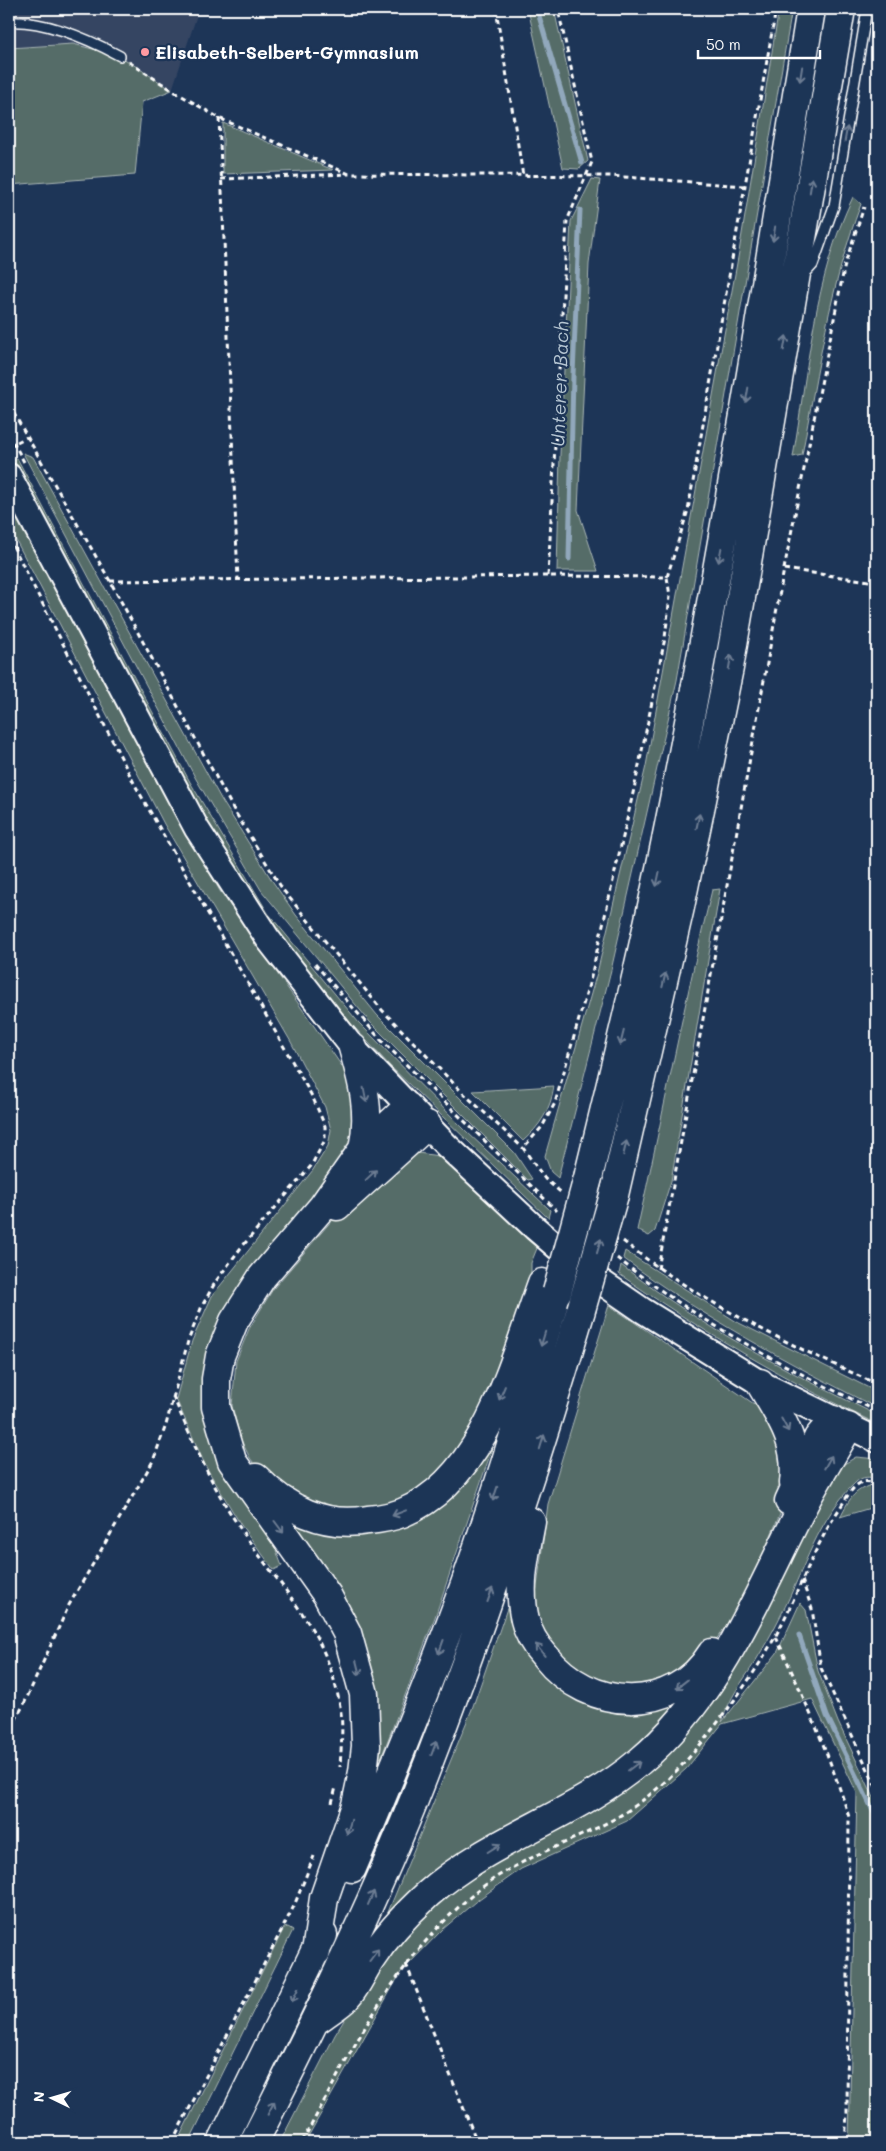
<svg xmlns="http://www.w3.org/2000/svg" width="886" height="2151" font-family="Mali,sans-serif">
	<rect width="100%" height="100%" fill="#1d3557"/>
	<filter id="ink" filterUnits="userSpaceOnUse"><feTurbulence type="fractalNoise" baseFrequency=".02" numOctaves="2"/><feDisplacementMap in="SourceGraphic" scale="10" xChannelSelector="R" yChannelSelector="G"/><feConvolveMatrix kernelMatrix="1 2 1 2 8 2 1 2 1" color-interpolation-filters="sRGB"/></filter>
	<g filter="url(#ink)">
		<!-- built -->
		<path fill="#344562" d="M9 9H199L172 90 120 56 73 44 9 48Z"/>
		<!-- green -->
		<path fill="#556c68" stroke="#aab6b4" d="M528 9H554L588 161 579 169 563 168Z
			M779 9H792L677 680 612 966 558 1178 551 1172 545 1156 598 969 646 766 739 252Z
			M73 44 120 56 172 90 142 102 135 175 9 185V48Z
			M223 123 333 170 223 174Z
			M592 179 600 180 589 264 578 510 598 571H557L560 455 571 221Z
			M853 197 861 204C830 286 818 370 802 455L793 457C808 370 814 277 853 197Z
			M23 453 33 457 221 799 273 882 296 915 377 1015 514 1152 532 1179 528 1180 370 1022 261 890 196 779Z
			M17 458 190 782 268 913 359 1023 467 1132 550 1210 548 1218 390 1066 333 1004 261 914 183 785 14 464V459Z
			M9 497 178 818 220 891 355 1085 354 1142 211 1378 282 1566 274 1570 241 1525 206 1467 176 1399 192 1341 212 1296 313 1170 328 1146 331 1130 325 1107 291 1042 164 824 9 527Z
			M720 889 671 1181 655 1231 649 1236 637 1230C663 1116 684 1002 712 890Z
			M554 1086C551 1109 540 1126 523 1141L473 1091Z
			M418 1153 439 1156 483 1189 540 1241 531 1263V1275L534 1277 482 1414 443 1474 383 1510 310 1506 262 1474 250 1458 241 1440 232 1406 236 1361 249 1329 273 1289 333 1219 387 1169 407 1154Z
			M625 1251 737 1322 877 1392V1408C789 1363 702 1317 623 1258Z
			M621 1265C700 1326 788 1372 877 1415V1424C787 1381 701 1331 619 1274Z
			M609 1305 757 1406 774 1422 792 1472 781 1512 753 1577 730 1621 699 1662 677 1679 622 1689 581 1676 544 1638 535 1602 548 1504Z
			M486 1447 492 1449 435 1617 381 1758 377 1757 378 1727 285 1514 350 1533Z
			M856 1457 877 1459V1478C870 1477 862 1476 856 1482 818 1518 804 1570 781 1615 773 1631 764 1647 755 1662 741 1684 730 1696 722 1722L777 1653 800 1603 806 1610 818 1671 838 1722 877 1804V2142H849L857 1793 812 1699 722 1724 686 1769 627 1821 521 1869 475 1902 443 1929 401 1972 305 2142H280L335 2035 374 1971 439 1896 634 1776 839 1467Z
			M877 1483V1506L840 1517C851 1496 854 1490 877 1483Z
			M511 1597 525 1621 604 1696 695 1674 672 1724 379 1934 472 1709Z
			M288 1927 293 1930 189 2142H177L284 1928Z"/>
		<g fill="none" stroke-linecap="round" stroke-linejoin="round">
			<!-- stream -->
			<path stroke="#91a8bc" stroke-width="5" d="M537 9 582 163
				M569 559 573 375 580 210
				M799 1635 827 1716 877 1819"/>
			<defs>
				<path id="service" d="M9 22C45 20 88 39 120 56
					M803 276 813 265 834 206 867 9"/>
				<path id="secondary" d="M9 476 197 829 268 939 353 1048 447 1146 535 1228 584 1270 642 1310 760 1383 877 1440"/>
				<path id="trunk" d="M353 1048C363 1082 371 1113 363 1149
					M589 1174C621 1043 653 911 678 779 728 523 769 266 811 9
					M614 1195 680 907 729 668 841 9
					M337 1206 427 1125
					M760 1383C780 1417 799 1441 794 1483
					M256 1478C286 1509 325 1528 368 1520 379 1519 391 1517 402 1513 486 1479 514 1360 542 1283
					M789 1501 818 1438 833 1420
					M531 1522C525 1554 517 1587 525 1620 528 1634 536 1646 545 1656 589 1712 673 1716 712 1653
					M352 1868C392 1774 430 1680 465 1584 499 1488 528 1390 557 1292
					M316 1952 324 1898 356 1805 363 1772 366 1746 364 1694 347 1633 327 1595 232 1461 216 1407V1379L220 1356 234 1321 262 1277 323 1206 363 1149 408 1107
					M318 2019C327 2012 339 2005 347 1997 356 1987 362 1973 369 1962 385 1937 406 1914 428 1894 491 1838 575 1816 639 1762 721 1694 759 1590 807 1498 820 1474 835 1451 848 1427
					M222 2142 323 1935
					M254 2142C311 2030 367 1916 414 1800 478 1639 532 1476 581 1310"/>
			</defs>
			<!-- service casing -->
			<use href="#service" stroke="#fff" stroke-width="12"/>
			<!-- secondary casing -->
			<use href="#secondary" stroke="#fff" stroke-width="28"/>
			<!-- trunk casing -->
			<use href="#trunk" stroke="#fff" stroke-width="31"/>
			<!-- path -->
			<path stroke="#fff" stroke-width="3" stroke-dasharray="5 4" stroke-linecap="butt" d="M496 9 523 176
				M129 62 172 90 219 118 349 174 611 176 745 186
				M219 118 238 580
				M221 179 348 174
				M9 405 110 581 235 812 283 890 382 1010 462 1092 523 1148 545 1179 563 1194
				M9 434 24 462
				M9 446 27 437
				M9 538 135 785 313 1098 325 1126V1140L311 1166 240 1249 216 1281 202 1306 188 1341 166 1425 153 1461 69 1605 25 1702 9 1732
				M784 569 877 582
				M548 576 567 221 592 162 558 9
				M667 577 688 510 776 9
				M110 581 548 576 667 577 670 596 665 638 636 780 591 977 555 1103 542 1127 523 1148
				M315 964 381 1040 557 1211
				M623 1241C699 1302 788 1344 877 1384
				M617 1258C696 1320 787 1369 877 1411
				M658 1269 784 569 845 264 864 207
				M173 1396C192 1441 211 1484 238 1525 281 1591 329 1628 341 1713 343 1730 341 1749 340 1767
				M802 1580 812 1609 821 1668 877 1789
				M776 1637C803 1696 830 1755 849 1817L847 2113 845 2142
				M332 1803 336 1787
				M406 1964 477 2142
				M172 2142 294 1906 314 1856
				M302 2142C353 2049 396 1955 481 1888 521 1857 571 1843 614 1819 650 1799 683 1767 708 1735 732 1704 756 1672 775 1637 798 1595 813 1548 840 1508 845 1500 851 1488 860 1483 865 1480 871 1482 877 1483"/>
			<!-- service -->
			<use href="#service" stroke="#1d3557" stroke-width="9"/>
			<!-- secondary -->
			<use href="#secondary" stroke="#1d3557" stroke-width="24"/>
			<!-- trunk -->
			<use href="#trunk" stroke="#1d3557" stroke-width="28"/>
			<defs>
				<path id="trunk-bridge" d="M557 1292 589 1174
					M581 1310 614 1195"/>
			</defs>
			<!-- trunk-bridge casing -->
			<use href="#trunk-bridge" stroke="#fff" stroke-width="31" stroke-linecap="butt"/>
			<!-- trunk-bridge -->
			<use href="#trunk-bridge" stroke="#1d3557" stroke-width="28"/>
		</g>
		<!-- one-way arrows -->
		<defs><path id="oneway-shaft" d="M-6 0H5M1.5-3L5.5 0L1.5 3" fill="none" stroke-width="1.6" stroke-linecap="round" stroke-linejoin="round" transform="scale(1.25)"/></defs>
		<g stroke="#6c7c92">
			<use href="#oneway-shaft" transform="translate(801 74) rotate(99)"/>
			<use href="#oneway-shaft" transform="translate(846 134) rotate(-80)"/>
			<use href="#oneway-shaft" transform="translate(811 185) rotate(-81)"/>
			<use href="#oneway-shaft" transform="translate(774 234) rotate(99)"/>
			<use href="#oneway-shaft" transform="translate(785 343) rotate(-80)"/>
			<use href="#oneway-shaft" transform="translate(747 395) rotate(100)"/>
			<use href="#oneway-shaft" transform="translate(720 555) rotate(101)"/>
			<use href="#oneway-shaft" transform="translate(730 662) rotate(-80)"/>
			<use href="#oneway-shaft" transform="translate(698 821) rotate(-78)"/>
			<use href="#oneway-shaft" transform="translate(658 879) rotate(102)"/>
			<use href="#oneway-shaft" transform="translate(664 980) rotate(-77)"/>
			<use href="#oneway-shaft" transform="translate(622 1038) rotate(104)"/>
			<use href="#oneway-shaft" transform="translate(365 1095) rotate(79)"/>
			<use href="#oneway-shaft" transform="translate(625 1148) rotate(-77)"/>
			<use href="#oneway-shaft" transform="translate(371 1175) rotate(-43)"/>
			<use href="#oneway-shaft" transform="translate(599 1246) rotate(-74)"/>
			<use href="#oneway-shaft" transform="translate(543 1339) rotate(107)"/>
			<use href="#oneway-shaft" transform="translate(502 1393) rotate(113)"/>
			<use href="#oneway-shaft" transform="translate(785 1425) rotate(61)"/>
			<use href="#oneway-shaft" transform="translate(542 1442) rotate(-73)"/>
			<use href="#oneway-shaft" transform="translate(828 1462) rotate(-60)"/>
			<use href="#oneway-shaft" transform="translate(495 1494) rotate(108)"/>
			<use href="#oneway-shaft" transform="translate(399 1513) rotate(159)"/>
			<use href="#oneway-shaft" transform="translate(279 1527) rotate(53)"/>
			<use href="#oneway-shaft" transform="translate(490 1595) rotate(-70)"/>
			<use href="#oneway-shaft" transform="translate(441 1647) rotate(110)"/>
			<use href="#oneway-shaft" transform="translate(540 1650) rotate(-128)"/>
			<use href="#oneway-shaft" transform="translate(358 1668) rotate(76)"/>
			<use href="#oneway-shaft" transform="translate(682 1684) rotate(142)"/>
			<use href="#oneway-shaft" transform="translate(434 1748) rotate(-69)"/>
			<use href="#oneway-shaft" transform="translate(634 1766) rotate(-37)"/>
			<use href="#oneway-shaft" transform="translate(349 1827) rotate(107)"/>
			<use href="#oneway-shaft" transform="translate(494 1848) rotate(-32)"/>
			<use href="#oneway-shaft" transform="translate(371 1898) rotate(-66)"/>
			<use href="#oneway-shaft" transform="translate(374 1955) rotate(-53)"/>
			<use href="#oneway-shaft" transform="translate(295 1995) rotate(116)"/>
			<use href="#oneway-shaft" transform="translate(271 2108) rotate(-63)"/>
		</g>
	</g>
	<!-- markers -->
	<circle fill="#ff9aa2" stroke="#1d3557" stroke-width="2" cx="145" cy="52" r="5"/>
	<g text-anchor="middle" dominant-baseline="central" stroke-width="4.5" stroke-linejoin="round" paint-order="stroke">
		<!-- poi labels -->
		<g font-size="18" font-weight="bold" fill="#fff" stroke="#1d3557" text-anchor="start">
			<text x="155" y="52">Elisabeth-Selbert-Gymnasium</text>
		</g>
		<!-- water labels -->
		<g font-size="19" font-style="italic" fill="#b5c5d2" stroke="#1d3557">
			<text transform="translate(559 384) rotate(-88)">Unterer Bach</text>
		</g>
	</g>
	<!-- margin -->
	<rect width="886" height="2151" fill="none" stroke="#1d3557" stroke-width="30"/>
	<rect x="15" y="15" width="856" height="2121" fill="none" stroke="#fff" stroke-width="2" filter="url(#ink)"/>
	<!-- north arrow -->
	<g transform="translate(52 2098) rotate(275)" stroke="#1d3557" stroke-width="4" paint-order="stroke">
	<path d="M0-4L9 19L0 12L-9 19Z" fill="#ffffff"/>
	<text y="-8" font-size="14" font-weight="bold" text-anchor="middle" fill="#ffffff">N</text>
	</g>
	<!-- scale -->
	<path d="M698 50v8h122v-8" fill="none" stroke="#ffffff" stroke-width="2.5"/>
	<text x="706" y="50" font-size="15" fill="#ffffff" stroke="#1d3557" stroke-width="4" paint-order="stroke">50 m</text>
</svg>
